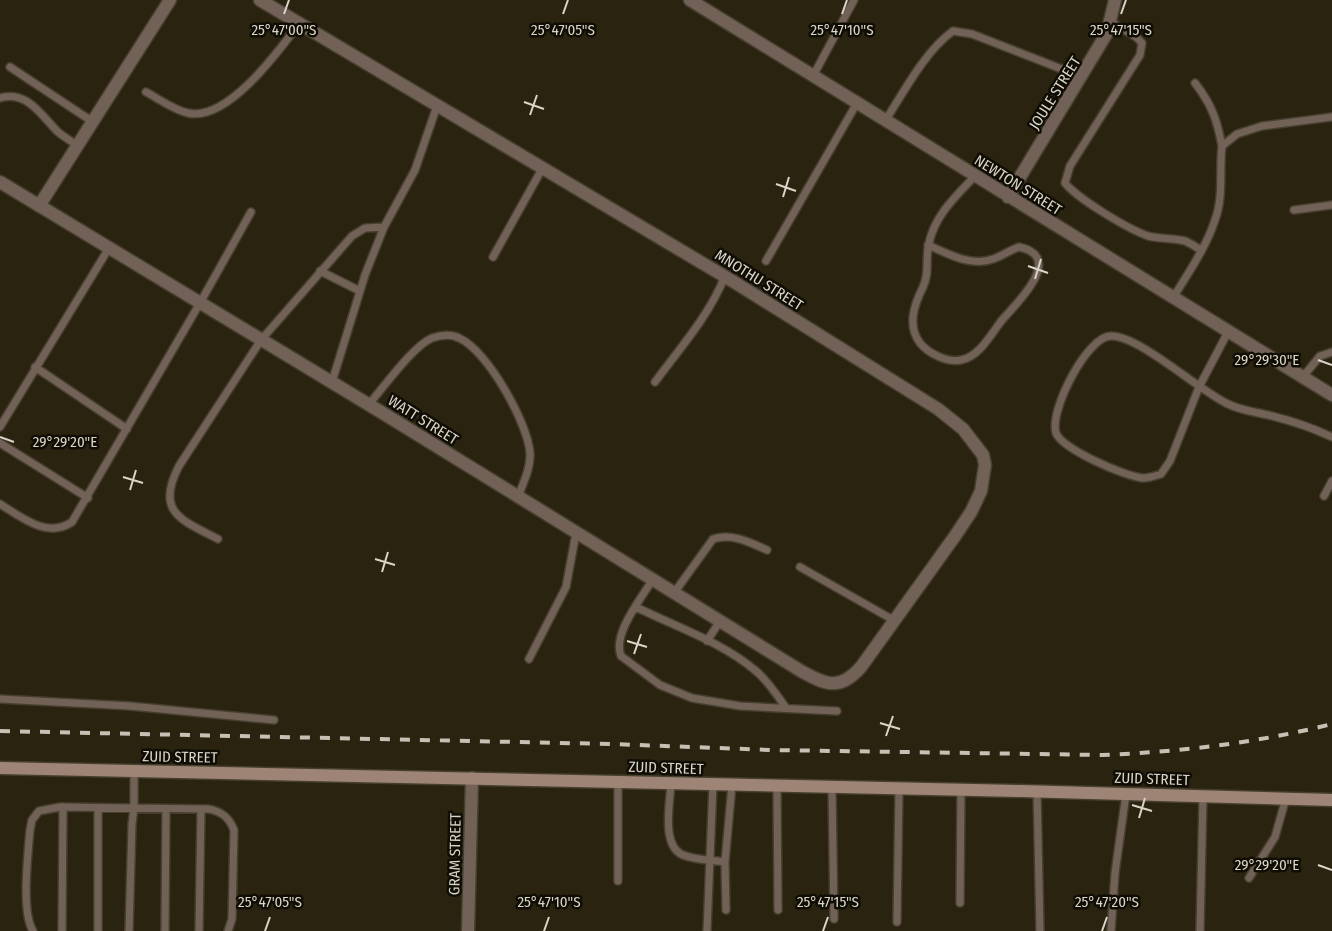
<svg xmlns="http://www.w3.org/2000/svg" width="1332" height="931" font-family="'Fira Sans Condensed',sans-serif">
	<rect width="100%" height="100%" fill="#2a2310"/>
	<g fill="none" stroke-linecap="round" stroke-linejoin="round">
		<defs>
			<path id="lane" d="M1110 21 1136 37 1142 43 1140 55 1070 166 1065 183C1078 199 1128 229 1148 236 1159 239 1173 238 1185 241 1190 243 1196 247 1201 250
				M10 67 93 122
				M813 76 854 0
				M1195 83C1212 105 1217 120 1222 146
				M146 92C159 99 174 110 188 113 227 122 278 52 299 24
				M0 98C27 90 41 115 58 132 64 137 71 141 78 146
				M885 121C904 92 925 51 953 31L972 34 1082 77
				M1294 210 1332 205
				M928 245C948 254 971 267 993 259 1002 256 1010 250 1019 247 1066 257 1016 304 1002 320 992 333 979 357 961 360 947 363 928 353 920 343 907 326 914 305 923 287 930 273 925 258 929 243 935 215 956 196 975 176
				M493 257 542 169
				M766 261 857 103
				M320 271 360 291
				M1173 298C1188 273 1206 248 1215 220 1224 196 1219 170 1222 146L1237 134 1262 126 1332 117
				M1228 332 1199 387 1170 461 1161 474C1155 476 1149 478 1143 478 1126 477 1062 449 1056 433 1049 411 1087 336 1111 336 1140 336 1198 390 1228 404 1242 411 1257 412 1272 416 1292 421 1313 428 1332 437
				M35 367 127 429
				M1302 378 1320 356 1332 352
				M332 382 365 275 384 227 415 170 437 106
				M655 382C680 348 709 316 725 276
				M369 404C384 387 413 346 432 338 441 335 451 334 459 338 487 350 528 423 530 453 531 468 523 483 518 497
				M0 427 109 248
				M0 443 88 498
				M1324 496 1332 481
				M0 504C21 517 47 539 72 522L200 303 251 212
				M218 539C181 520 155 512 179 466L261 340 352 236 365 228 384 227
				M800 567 895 621
				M653 579C641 599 612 634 621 656L660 685 692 698 740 706 837 711
				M674 593 713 539C732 533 749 542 767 550
				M636 607C676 627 722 642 756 671 768 681 777 695 786 708
				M707 641 720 621
				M529 659 566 587 576 533
				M0 699 130 706 274 720
				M618 782V881
				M671 783C670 803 661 846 683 855 695 860 712 860 725 862L726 910
				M777 786 778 910
				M832 787 834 919
				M1037 791 1040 931
				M725 862 732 785
				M1249 878 1275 837 1286 798
				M960 903 961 789
				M897 922 899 788
				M33 931C21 912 28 854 30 830L32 820 39 811 60 807 208 809C221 811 229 817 234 830L232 919 228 931
				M62 931 63 807
				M98 931V808
				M129 931 132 824 134 808V771
				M165 931 166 809
				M199 931 201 809
				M707 931 713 784
				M1111 931 1115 873 1126 794
				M1200 931 1203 796"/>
			<path id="street" d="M690 0 1332 395
				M0 182 381 412 801 671C826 685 840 691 861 667L955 536 971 512 981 491 985 465 983 455 963 429 938 409 734 282 260 0
				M1008 197 1107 33 1115 0
				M39 206 170 0
				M468 931 472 778"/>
			<path id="secondary" d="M0 768 1021 791 1332 800"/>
		</defs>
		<!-- lane casing -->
		<use href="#lane" stroke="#463f2e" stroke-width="10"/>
		<!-- street casing -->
		<use href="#street" stroke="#463f2e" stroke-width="15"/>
		<!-- secondary casing -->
		<use href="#secondary" stroke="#463f2e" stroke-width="15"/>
		<!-- lane -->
		<use href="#lane" stroke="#716157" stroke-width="7"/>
		<!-- street -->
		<use href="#street" stroke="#716157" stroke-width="12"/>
		<!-- secondary -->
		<use href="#secondary" stroke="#9d8474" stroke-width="12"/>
		<!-- rail -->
		<path stroke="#c7c1b5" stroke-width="4" stroke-dasharray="10 10" stroke-linecap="butt" d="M0 731 610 744 771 750 1102 755C1180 752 1256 743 1332 724"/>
	</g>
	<!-- ticks -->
	<path fill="none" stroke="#dad5c9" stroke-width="2" d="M284 14 289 0M563 14 568 0M842 14 847 0M1121 14 1126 0M524 102 544 109M530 115 537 95M776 184 796 191M783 197 789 177M1028 266 1048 273M1035 279 1041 259M1318 360 1332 365M0 437 14 442M123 477 143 483M130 490 136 470M375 559 395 565M382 572 388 552M627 641 647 647M634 654 641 634M880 723 900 729M886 736 893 716M1132 805 1152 811M1139 818 1145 798M1318 865 1332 870M265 931 270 917M544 931 549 917M823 931 828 917M1102 931 1107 917"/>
	<g text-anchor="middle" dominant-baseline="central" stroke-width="5" stroke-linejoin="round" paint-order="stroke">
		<!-- street labels -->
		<g font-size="15" fill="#dad5c9" stroke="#100d05">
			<text transform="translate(1055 93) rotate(-58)">JOULE STREET</text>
			<text transform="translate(1018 185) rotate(32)">NEWTON STREET</text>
			<text transform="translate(759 280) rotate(32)">MNOTHU STREET</text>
			<text transform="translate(423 420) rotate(32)">WATT STREET</text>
			<text transform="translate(180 757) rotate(1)">ZUID STREET</text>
			<text transform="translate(666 768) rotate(2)">ZUID STREET</text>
			<text transform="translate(1152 779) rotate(2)">ZUID STREET</text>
			<text transform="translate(455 854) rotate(-89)">GRAM STREET</text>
		</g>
	</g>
	<g font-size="15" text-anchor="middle" fill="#dad5c9" stroke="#100d05" stroke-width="5" stroke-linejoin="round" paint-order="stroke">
		<text x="284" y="35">25°47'00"S</text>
		<text x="563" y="35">25°47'05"S</text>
		<text x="842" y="35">25°47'10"S</text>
		<text x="1121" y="35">25°47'15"S</text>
		<text x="1267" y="365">29°29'30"E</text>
		<text x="65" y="447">29°29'20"E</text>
		<text x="1267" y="870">29°29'20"E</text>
		<text x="549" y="907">25°47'10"S</text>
		<text x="1107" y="907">25°47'20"S</text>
		<text x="270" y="907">25°47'05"S</text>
		<text x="828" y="907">25°47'15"S</text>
	</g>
</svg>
